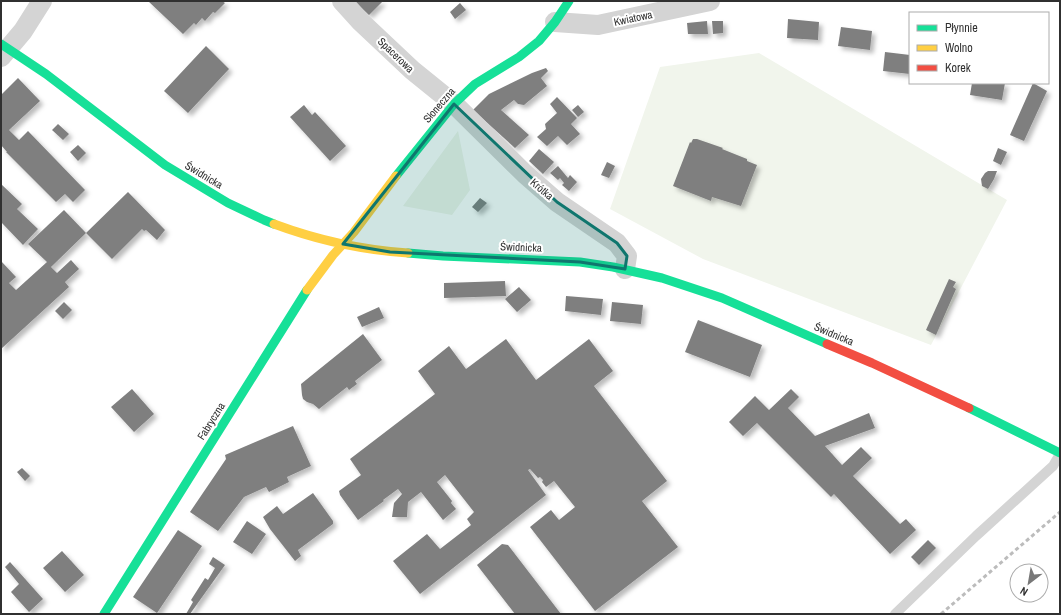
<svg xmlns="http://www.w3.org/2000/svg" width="1061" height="615" font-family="'Archivo Narrow',sans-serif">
	<defs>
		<filter id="shadow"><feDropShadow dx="3.5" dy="3.5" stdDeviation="2" flood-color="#0004"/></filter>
	</defs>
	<rect width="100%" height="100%" fill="#fff"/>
	<!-- green -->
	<path fill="#f1f5ec" d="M759 53 1007 200 931 345 703 259 610 209 660 67Z
		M458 131 470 190 452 215 403 206Z"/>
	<!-- building -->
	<path fill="#7f7f7f" filter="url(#shadow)" d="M148 1H222L225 3 215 13 213 12 205 21 202 18 196 25 194 23 183 34Z
		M354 1H383L369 15Z
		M460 3 466 10 455 19 450 12Z
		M788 19 819 22 818 40 787 38Z
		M707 21 708 34H688L687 23Z
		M712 21H723V33L713 34Z
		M841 27 872 31 870 50 838 46Z
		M206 46 229 69 188 113 164 91Z
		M885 52 910 55V74L883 71Z
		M546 68 548 71 541 78 547 86 524 105 518 104 514 100 501 110 529 135 515 148 473 110 489 94 532 73Z
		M18 78 40 101 9 130 19 140 28 131 85 190 73 202 65 194 56 202 6 152H7L1 145V95Z
		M972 83H1005L1002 100 970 95Z
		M1033 83 1047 91 1024 141 1010 135Z
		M557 97 577 118 571 124 580 134 567 145 558 136 547 146 537 137 546 129 545 124 557 113 550 104Z
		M304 105 312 115 315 112 346 146 330 161 290 117Z
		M578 105 584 112 578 117 572 110Z
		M58 124 69 134 63 140 52 130Z
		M693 139H697L723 148 722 149 747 159V161L757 165 741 206 712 197 711 201 673 186 690 142 691 143Z
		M78 145 86 153 78 161 70 152Z
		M998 148 1007 152 1001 165 993 161Z
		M539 149 554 162 543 174 529 161Z
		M607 162 615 166 609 178 601 175Z
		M558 166 568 178 570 175 577 182 569 191 562 185 564 183 560 178 558 180 550 173Z
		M988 171H997L994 179 988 189 982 186 981 179 985 173Z
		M1 184 22 204 17 209 38 229 23 245 1 222Z
		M128 192 165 230 157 240 146 230 144 231 142 229 112 259 86 233Z
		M480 198 487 203 478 212 472 207Z
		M64 210 86 233 51 267 57 273 71 260 79 269 65 282 69 287 1 349V261L16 277 9 283 16 290 47 262 28 244Z
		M949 279 956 282 953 287 956 289 936 335 926 330Z
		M505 281 506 296 444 298V283Z
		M519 287 531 300 517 312 505 299Z
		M566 296 603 299 601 315 565 311Z
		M64 302 72 310 63 319 55 311Z
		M612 302 643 305 641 324 610 321Z
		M379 307 384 318 362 327 357 317Z
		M698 320 762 345 750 377 685 352Z
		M363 334 382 360 355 381 357 384 349 390 347 387 319 409 313 404 307 402 303 399 302 395 301 384Z
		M506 339 536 380 589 339 613 371 594 386 667 481 642 501 678 547 595 611 530 527 551 510 559 520 575 507 554 481 546 487 542 482 543 480 540 477 538 478 530 469 528 470 546 495 420 594 393 561 427 534 440 549 471 525 467 519 474 512 445 475 437 482 452 501 451 503 456 509 443 520 421 492 408 502 407 517H392L394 503 402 494 398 489 383 500 384 501 358 520 340 495 339 491 361 475 350 459 435 394 418 371 449 346 466 369Z
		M132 389 154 414 134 432 111 407Z
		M791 389 799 397 788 408 815 436 869 413 875 428 825 446 842 465 861 447 872 458 853 476 900 524 906 519 916 530 890 554 834 494 831 497 757 423 743 436 729 422 755 396 769 410Z
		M293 426 311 466 287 477 289 482 269 492 266 487 244 497 218 531 190 512 226 459 225 455Z
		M22 468 30 476 25 481 17 472Z
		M313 493 333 521V524L298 550 301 556 295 561 270 529 263 517 277 506 283 514Z
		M247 521 266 534 252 554 233 542Z
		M178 530 202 546 157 613 133 597Z
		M928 540 936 548 919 565 911 557Z
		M502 544 508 545 561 614H515L477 565Z
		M62 551 84 575 65 592 43 568Z
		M213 557 225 565 190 614H186L193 602 191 600 205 578 208 580 215 568 209 564Z
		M10 562 43 599 29 612 11 592 19 584 5 567Z"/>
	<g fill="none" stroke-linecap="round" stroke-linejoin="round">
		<!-- lane -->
		<path stroke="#d4d4d4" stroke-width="10" d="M895 614 976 536 1053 466 1060 454"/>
		<!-- street -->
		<path stroke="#d4d4d4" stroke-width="20" d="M342 1 361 22 412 70 454 104 525 174 557 202 617 243 627 256 625 269
			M555 22 598 25 710 1
			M1 57 23 31 42 1"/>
		<!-- fast -->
		<path stroke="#16e098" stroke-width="9" d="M1 44 46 74 165 165 228 203 264 220 274 224
			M396 176 454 104 475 84 519 57 539 41 555 22 569 1
			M408 253 443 256 580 262 613 267 662 278 722 298 827 344
			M969 408 1060 453
			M104 614 307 290"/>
		<!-- slow -->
		<path stroke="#ffcf43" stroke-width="9" d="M274 224C317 240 362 250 408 253
			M307 290 333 255 354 232 396 176"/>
		<!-- jam -->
		<path stroke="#f24e42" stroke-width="9" d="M827 344 872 363 969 408"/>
		<!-- rail -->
		<path stroke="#bcbcbc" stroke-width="3" stroke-dasharray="4 3" stroke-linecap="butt" d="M941 614 1060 512"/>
	</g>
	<!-- marked area -->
	<path fill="#0f766e" fill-opacity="0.2" stroke="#0f766e" stroke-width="3" stroke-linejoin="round" d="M454 104 557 202 617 243 627 256 625 269 580 262 390 252 343 244Z"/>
	<g text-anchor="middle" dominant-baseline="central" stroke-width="4" stroke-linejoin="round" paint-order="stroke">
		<!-- street labels -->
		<g font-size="11" fill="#303030" stroke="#fff">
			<text transform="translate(633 18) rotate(-12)">Kwiatowa</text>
			<text transform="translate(396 55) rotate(44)">Spacerowa</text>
			<text transform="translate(439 105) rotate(-49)">Słoneczna</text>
			<text transform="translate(204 175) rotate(31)">Świdnicka</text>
			<text transform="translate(542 189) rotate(41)">Krótka</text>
			<text transform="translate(521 247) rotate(2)">Świdnicka</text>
			<text transform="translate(834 334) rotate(23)">Świdnicka</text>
			<text transform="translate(211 421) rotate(-58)">Fabryczna</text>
		</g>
	</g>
	<!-- border -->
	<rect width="1061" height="615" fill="none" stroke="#303030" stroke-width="4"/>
	<!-- legend -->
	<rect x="909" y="12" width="140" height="72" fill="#ffffff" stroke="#acacac"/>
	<rect x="917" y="25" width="20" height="6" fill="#16e098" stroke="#acacac"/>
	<text x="945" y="32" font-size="12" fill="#303030">Płynnie</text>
	<rect x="917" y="45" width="20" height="6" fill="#ffcf43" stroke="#acacac"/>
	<text x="945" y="52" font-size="12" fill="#303030">Wolno</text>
	<rect x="917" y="65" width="20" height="6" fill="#f24e42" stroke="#acacac"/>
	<text x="945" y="72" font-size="12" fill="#303030">Korek</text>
	<!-- north arrow -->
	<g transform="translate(1029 583) rotate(211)"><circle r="19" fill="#ffffff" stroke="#acacac"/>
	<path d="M0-3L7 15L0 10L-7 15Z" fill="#787878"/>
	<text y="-6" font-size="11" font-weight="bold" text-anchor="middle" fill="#303030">N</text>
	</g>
</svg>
